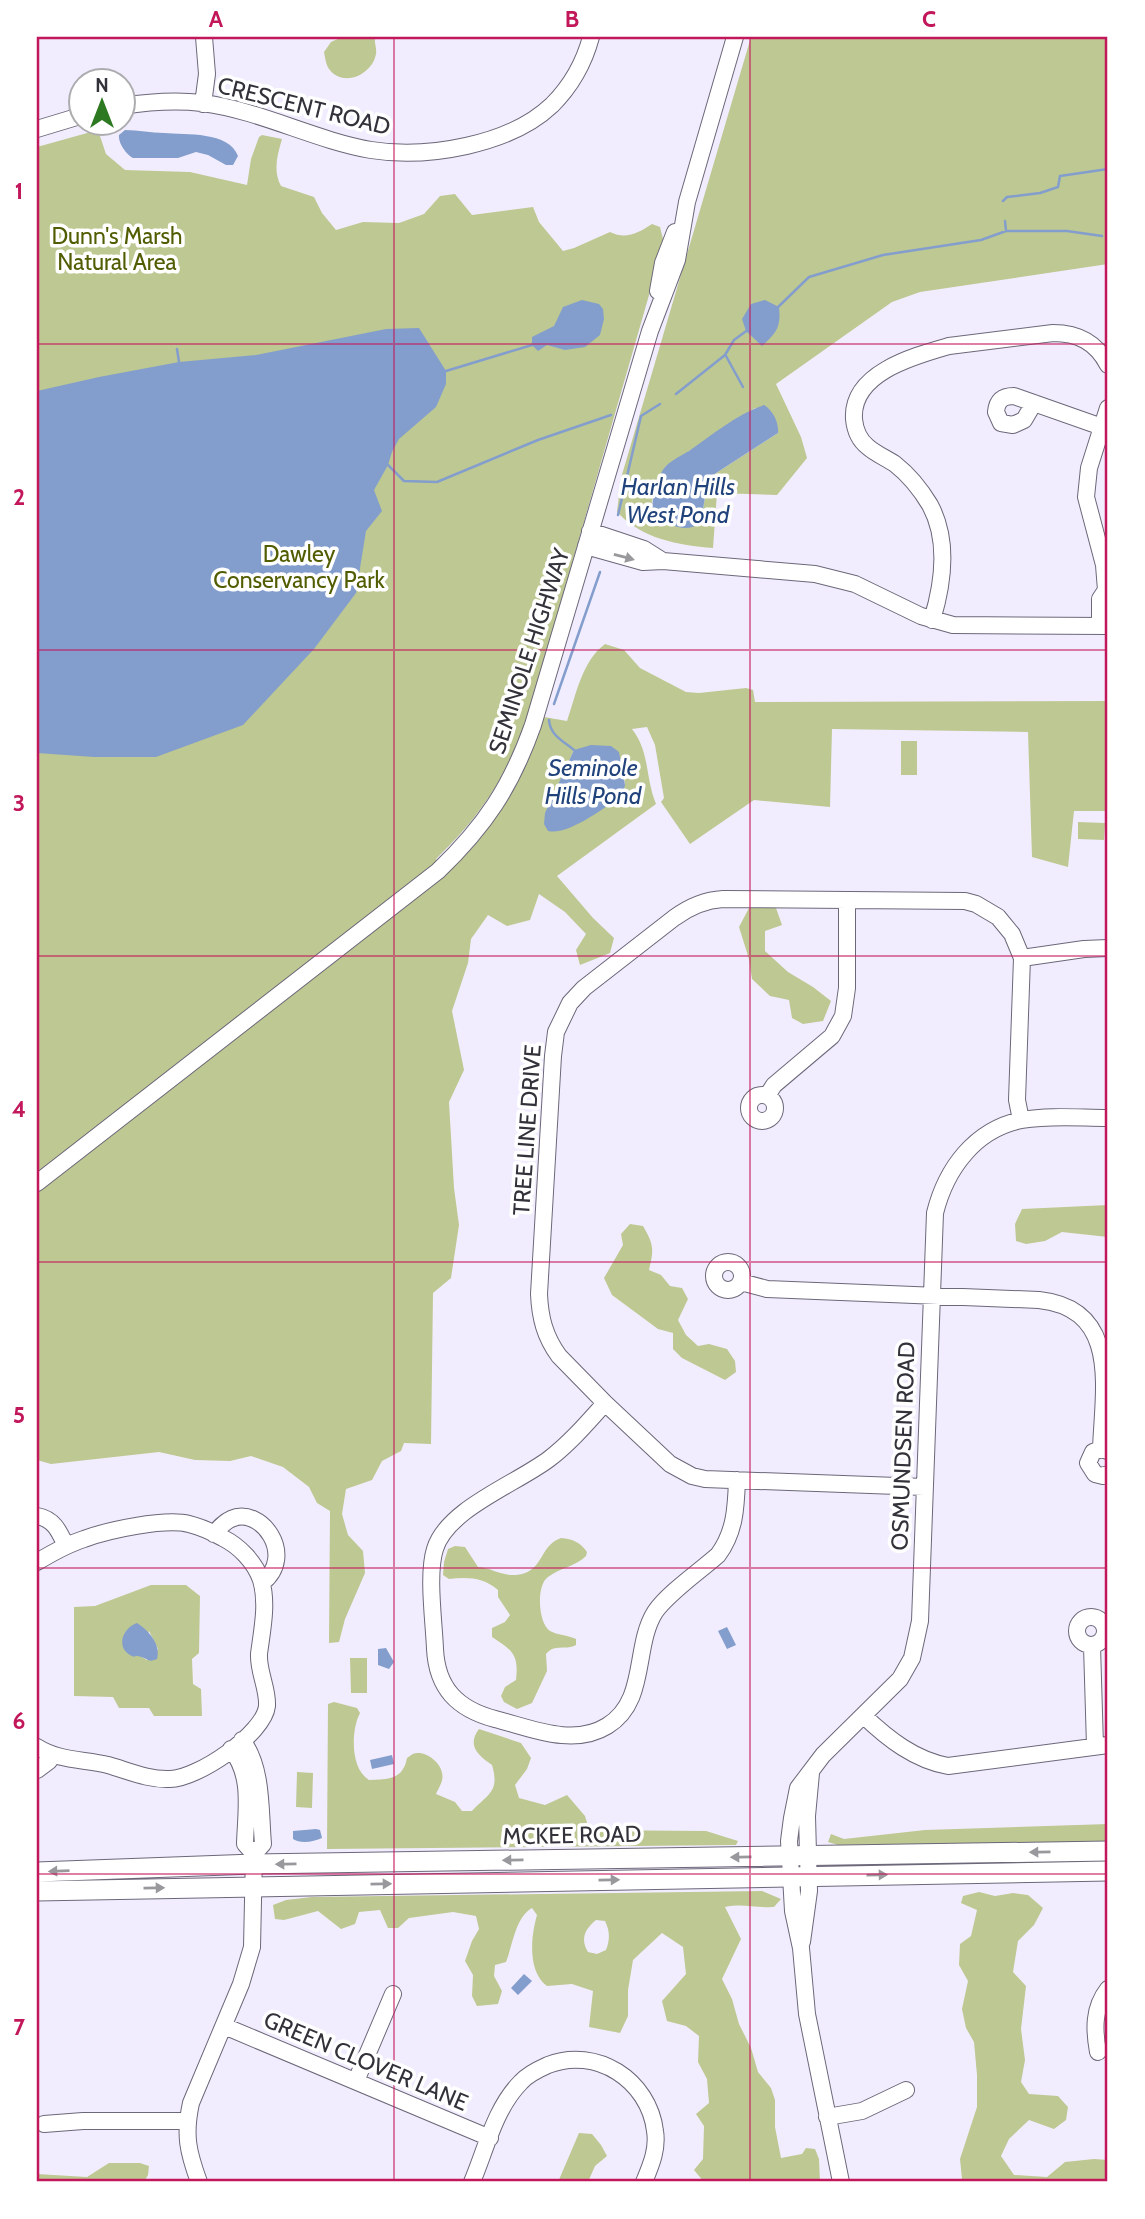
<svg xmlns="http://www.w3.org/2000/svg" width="1145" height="2219" font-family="Cabin,sans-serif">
	<rect width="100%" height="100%" fill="#f2edfe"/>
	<!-- green -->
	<path fill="#bec892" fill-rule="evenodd" d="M342 37H375C374 42 377 49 376 54 372 75 343 88 329 69 326 65 325 57 324 52L331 42Z
		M751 37H1108V264L920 292 892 302 776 384 801 437 807 458 777 495 717 493 713 548C678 545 642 539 617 512L621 478ZM755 408 778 433 713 475 705 497 701 522 668 523 654 518 652 501 665 467Z
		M98 130 106 154 125 170 190 172 247 185 251 159 259 137 262 135 282 139C277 156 273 171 281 186L314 197 322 213 336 230 363 222 399 223 424 214 440 196 455 194 472 215 533 207 539 222 563 251 574 248 610 232C626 240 638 233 652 224L660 227 664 243 527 720C504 780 482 814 436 859L446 872C496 834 520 773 544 717L567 721C576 695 582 661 605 644L624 650 640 668 686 692 699 693 746 688 753 690 755 702 1108 701V811H1074L1068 867 1032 857 1028 732 832 729 830 807 754 800 690 844 661 802 664 798 655 745 647 727 632 729C650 752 645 777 656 804L557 876 593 918 614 938 610 953 580 965 576 950 586 934 565 912 539 894 530 920 507 926 488 915 471 939 468 963 452 1011 464 1070 449 1102 454 1188 459 1225 451 1278 433 1293 431 1444 404 1443 401 1451 382 1461 372 1480 346 1489 342 1514 348 1535 363 1551 365 1573 345 1619 339 1642 329 1643 330 1511 317 1503 309 1487 283 1467 251 1456 230 1461 195 1460 159 1452 51 1464 37 1460V147ZM574 750 622 759 625 785 560 781Z
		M901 741H917V775H901Z
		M1078 822 1105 823 1104 840 1078 839Z
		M749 908H776L782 925 765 931V951L788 972 813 987 831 1001 823 1021 803 1024 792 1018 789 1000 770 996 752 979 749 959 739 927Z
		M1108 1205V1237L1062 1232 1045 1241 1026 1244 1016 1241 1015 1224 1022 1209Z
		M630 1224 643 1226C654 1245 654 1249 649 1270L661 1275 670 1286 682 1288 688 1299 678 1320 686 1335 698 1346 709 1344 727 1349 735 1361 736 1372 725 1380 682 1358 673 1349V1333L658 1329 612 1295 604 1278 623 1245 621 1234Z
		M561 1538C573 1539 580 1542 587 1552L586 1556C576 1566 560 1568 548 1577 536 1585 538 1623 550 1631 557 1635 568 1635 576 1639V1645C565 1651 555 1643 546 1654L547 1671 532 1703 517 1709 504 1702 501 1696 505 1687 516 1680C519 1654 512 1650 492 1637V1628L505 1622 510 1615 498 1597V1590C483 1577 467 1577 449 1579L443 1575 444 1562 448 1549 455 1546 465 1547 478 1567C492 1568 501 1576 516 1575 545 1572 538 1546 561 1538Z
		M151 1585H186L200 1596 199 1653 192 1659 193 1684 201 1689 202 1716H154L149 1708H119L113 1697 74 1696V1607L95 1606ZM149 1631 158 1649 147 1660 140 1656Z
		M350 1658H367V1693H351Z
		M334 1702 357 1708 360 1713C351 1730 350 1769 369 1780 388 1779 403 1780 407 1758 410 1756 413 1753 417 1753 427 1752 441 1763 442 1773 444 1781 439 1787 436 1794L455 1802 462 1811H472C488 1794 500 1792 492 1765 477 1755 467 1745 479 1729L521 1743 531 1758 527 1769 515 1785 519 1798 545 1805 567 1795 585 1816 588 1826 585 1830 706 1831 738 1841 736 1845 327 1849 328 1704Z
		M297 1772 313 1773 312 1808 296 1807Z
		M1108 1824V1842L838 1845 828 1842 831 1834 844 1839 925 1830Z
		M762 1891 781 1899 774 1907C757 1908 742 1903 725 1907L741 1939 722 1979 732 1999 739 2024 751 2048 758 2072 771 2088 775 2100V2127L781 2158 802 2154 806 2148 815 2149 819 2159 820 2182H704L694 2170 703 2159 704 2126 696 2114 709 2103 707 2079 698 2062 699 2036 686 2026 667 2021 662 2001 686 1974 683 1947 662 1933 633 1960 628 1990V2016L620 2033 589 2027 593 1991 572 1984 547 1986C527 1971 531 1936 537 1915L532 1908C515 1918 513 1945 506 1962L495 1965 494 1976 502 1991 498 2004 477 2006 472 1996 473 1975 465 1961 472 1941 479 1929 476 1916 453 1912 409 1918 398 1928H388L380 1910 359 1912 355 1924 341 1929 318 1911 284 1920 275 1919 273 1905 286 1900 312 1897ZM596 1920 605 1921C610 1931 610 1940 606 1950L597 1954 588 1952C580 1939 585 1929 596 1920Z
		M979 1892 995 1896 1013 1893 1028 1895 1043 1908 1034 1925 1018 1941 1013 1972 1026 1986 1021 2029 1025 2060 1021 2082 1029 2094 1058 2096 1068 2107 1066 2120 1054 2129 1029 2120 1009 2139 1001 2156 1014 2175 1047 2177 1065 2162 1094 2159 1108 2160V2182H960L962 2179 960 2159 977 2107V2075L974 2042 966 2028 962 2009 968 1981 959 1965 960 1944 971 1936 977 1910 961 1903 963 1896Z
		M579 2133 592 2134 601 2145 607 2156 595 2166 588 2182H558Z
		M109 2163H140L149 2166 148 2175 144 2182H37V2174L87 2177Z"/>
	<!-- water -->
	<path fill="#839ecc" d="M125 130C139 130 151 133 164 133 186 135 229 131 238 156L233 165H226L208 155 196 152 178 158H133C126 154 118 143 119 135Z
		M582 300 599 304 603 309 604 319 600 335 585 347 565 350 547 345 538 351 532 345V337L554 326 563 307Z
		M765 300 779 307C781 327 777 332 762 346L746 331 742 319 751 304Z
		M419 328 446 371V384L436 407 399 439 392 452 388 465 374 490 382 511 366 531 356 593 314 649 243 725 156 757H94L37 753V391L99 377 179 362 256 355 386 329Z
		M764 405C773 410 779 423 778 433L713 475 705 497 701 522C686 535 671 524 654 518 649 507 657 475 666 466 672 460 682 455 689 451 712 435 737 414 764 405Z
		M591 745 611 746 619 752 625 785 622 796C605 807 568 836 548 831L544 824 545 813 574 750Z
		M137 1623C149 1631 161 1644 157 1659 148 1663 149 1659 141 1657 134 1654 136 1659 130 1655 115 1646 124 1627 137 1623Z
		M727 1627 736 1645 727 1649 718 1631Z
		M386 1648 394 1662 389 1669 378 1665V1649Z
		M392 1755 394 1764 372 1769 370 1760Z
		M316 1829 320 1830 322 1838C314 1842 300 1844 293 1839V1831Z
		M524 1974 532 1981 518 1995 511 1988Z"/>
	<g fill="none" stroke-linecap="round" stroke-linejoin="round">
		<!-- stream -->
		<path stroke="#839ecc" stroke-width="2.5" d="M1003 201 1007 197 1040 193 1058 187 1060 176 1108 169
			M1006 231H1067L1102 236
			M776 309 809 277 883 255 981 240 1006 231 1005 221
			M177 349 179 362
			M726 356 743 387
			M446 371 532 345
			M676 394 725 355 734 340 749 329
			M388 465 404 481 437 482 538 440 611 415
			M618 515 641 416 660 404
			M554 704 600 572
			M549 720C550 735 563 741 574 750"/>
		<defs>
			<path id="minor" d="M203 104 207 74 204 37
				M122 106C148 102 176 100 202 103 259 110 314 140 371 150 427 159 510 145 552 105 571 86 584 63 591 37
				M37 129 80 116
				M658 291 663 263 675 232
				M1034 403 1024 420 1013 425 1001 423 996 412C997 401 1002 396 1014 396L1102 427
				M1108 408 1089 468 1086 497 1104 565 1106 590 1108 595
				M590 531 644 549 663 561
				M586 546 643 562 663 561 815 574 855 584 921 616 953 625 1108 626
				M932 620C943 584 949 540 930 505 921 490 909 475 895 464 886 458 876 454 868 447 859 440 855 430 854 419 851 373 914 356 949 346L1053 333C1078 333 1096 342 1108 365
				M1100 626V599L1106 590
				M1022 958 1084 949 1108 948
				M749 1108a13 13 0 1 1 26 0a13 13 0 1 1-26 0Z
				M767 1096 774 1085 832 1036 843 1016 847 988V900
				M37 1183 438 871C485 826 511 787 533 725L650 331 677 260 687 202 735 37
				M714 1276a14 14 0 1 1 28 0a14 14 0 1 1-28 0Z
				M741 1282 767 1289 1039 1300C1121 1309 1103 1390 1101 1449
				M605 1403C588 1422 570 1443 549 1459 516 1484 447 1509 435 1549 427 1574 434 1622 435 1649 437 1688 457 1709 495 1719 531 1728 573 1747 607 1726 648 1701 633 1647 655 1612 668 1593 700 1571 718 1555 735 1532 736 1508 737 1480
				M1108 1451 1101 1449 1093 1452 1088 1463 1095 1474 1103 1476 1108 1474
				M924 1487 705 1479 692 1476 670 1464 605 1403 559 1356C545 1337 540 1318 539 1294L553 1056 556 1032 570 1003 584 988 674 918C689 907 704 900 723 899L965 901 976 904 998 917 1012 934 1022 958 1017 1100 1021 1120
				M37 1516C54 1519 59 1531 66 1546
				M214 1534C219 1528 224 1522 231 1519 261 1505 297 1556 262 1583
				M37 1562C52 1553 68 1544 84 1539 108 1530 165 1518 189 1524 201 1527 212 1532 223 1538 239 1546 255 1562 261 1580 268 1604 262 1630 259 1654 258 1672 268 1688 267 1706 264 1734 197 1779 170 1779 148 1780 129 1771 108 1765 83 1759 59 1761 37 1747
				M1077 1631a14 14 0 1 1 28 0a14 14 0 1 1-28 0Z
				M1092 1646 1095 1746
				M864 1716C888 1739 915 1760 948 1766L1108 1745
				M242 1740C263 1768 260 1810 263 1844L254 1854
				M37 1770 49 1761 53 1755
				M802 1942 809 1891 807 1816 811 1773
				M224 2026 490 2138
				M1098 2052C1094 2030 1093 2008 1108 1989
				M356 2081 393 1994
				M827 2117 862 2111 906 2090
				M44 2124 83 2121H187
				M199 2182C188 2152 184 2135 191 2103L241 1984 252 1947 254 1854 245 1844C246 1810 253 1776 231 1749
				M472 2182C486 2149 495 2108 521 2082 528 2074 539 2069 548 2065 596 2046 649 2080 655 2131 658 2149 651 2165 644 2182
				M841 2182 807 2014 801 1948 793 1911 789 1841 792 1818 798 1788 823 1755 900 1679 912 1658 920 1621 935 1213C946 1169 975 1129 1022 1120 1050 1115 1080 1118 1108 1118"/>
			<path id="major" d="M37 1872 254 1864 1108 1851
				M37 1891 1108 1871"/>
		</defs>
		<!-- minor casing -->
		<use href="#minor" stroke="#6c6779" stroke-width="18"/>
		<!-- major casing -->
		<use href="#major" stroke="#6c6779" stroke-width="21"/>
		<!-- minor -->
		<use href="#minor" stroke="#fff" stroke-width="16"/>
		<!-- major -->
		<use href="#major" stroke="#fff" stroke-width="19"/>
	</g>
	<!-- one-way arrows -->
	<defs><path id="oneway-solid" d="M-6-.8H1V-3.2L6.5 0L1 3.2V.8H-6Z" transform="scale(1.75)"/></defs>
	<g fill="#99989c">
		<use href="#oneway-solid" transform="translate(624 557) rotate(15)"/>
		<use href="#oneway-solid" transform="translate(1040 1852) rotate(179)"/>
		<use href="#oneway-solid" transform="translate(741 1857) rotate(179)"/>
		<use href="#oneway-solid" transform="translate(513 1860) rotate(179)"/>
		<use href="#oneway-solid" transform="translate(286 1864) rotate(179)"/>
		<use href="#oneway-solid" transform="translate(59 1871) rotate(178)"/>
		<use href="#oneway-solid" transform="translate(877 1875) rotate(-1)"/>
		<use href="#oneway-solid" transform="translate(609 1880) rotate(-1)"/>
		<use href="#oneway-solid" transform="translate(381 1884) rotate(-1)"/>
		<use href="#oneway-solid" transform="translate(154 1888) rotate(-1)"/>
	</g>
	<!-- grid -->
	<path fill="none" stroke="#c2185b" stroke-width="2" stroke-opacity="0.55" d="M394 37V2182M750 37V2182M37 344H1108M37 650H1108M37 956H1108M37 1262H1108M37 1568H1108M37 1874H1108"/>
	<g text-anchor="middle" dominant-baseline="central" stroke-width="7" stroke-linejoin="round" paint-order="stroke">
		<!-- street labels -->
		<g font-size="23" fill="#333139" stroke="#fff">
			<text transform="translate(304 106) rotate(14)">CRESCENT ROAD</text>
			<text transform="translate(529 651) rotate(-72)">SEMINOLE HIGHWAY</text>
			<text transform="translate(527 1130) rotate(-86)">TREE LINE DRIVE</text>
			<text transform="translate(903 1446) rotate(-88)">OSMUNDSEN ROAD</text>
			<text transform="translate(572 1835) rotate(-1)">MCKEE ROAD</text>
			<text transform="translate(366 2061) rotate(23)">GREEN CLOVER LANE</text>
		</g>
		<!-- park labels -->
		<g font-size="23" fill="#525c00" stroke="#fff">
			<text x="117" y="236">Dunn's Marsh<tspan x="117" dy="26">Natural Area</tspan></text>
			<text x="299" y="554">Dawley<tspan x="299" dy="26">Conservancy Park</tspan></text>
		</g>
		<!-- water labels -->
		<g font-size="24" font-style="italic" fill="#21437c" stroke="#fff">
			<text x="678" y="486">Harlan Hills<tspan x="678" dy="28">West Pond</tspan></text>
			<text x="593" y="767">Seminole<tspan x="593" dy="28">Hills Pond</tspan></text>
		</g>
	</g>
	<!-- border -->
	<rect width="1145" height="2219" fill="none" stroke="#ffffff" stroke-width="77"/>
	<!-- north arrow -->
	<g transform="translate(102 102)"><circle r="33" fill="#ffffff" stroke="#adadb0" stroke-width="2"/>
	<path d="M0-5L12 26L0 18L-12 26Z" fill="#2d7921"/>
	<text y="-10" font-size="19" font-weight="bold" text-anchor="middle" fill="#333139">N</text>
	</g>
	<rect x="38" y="38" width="1068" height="2142" fill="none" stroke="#c2185b" stroke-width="2.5"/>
	<g font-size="23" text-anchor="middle" font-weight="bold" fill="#c2185b">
		<text x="216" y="27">A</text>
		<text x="572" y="27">B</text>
		<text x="929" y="27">C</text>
		<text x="19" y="199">1</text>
		<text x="19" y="505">2</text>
		<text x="19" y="811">3</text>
		<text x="19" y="1117">4</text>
		<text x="19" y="1423">5</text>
		<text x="19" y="1729">6</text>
		<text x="19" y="2035">7</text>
	</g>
</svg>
